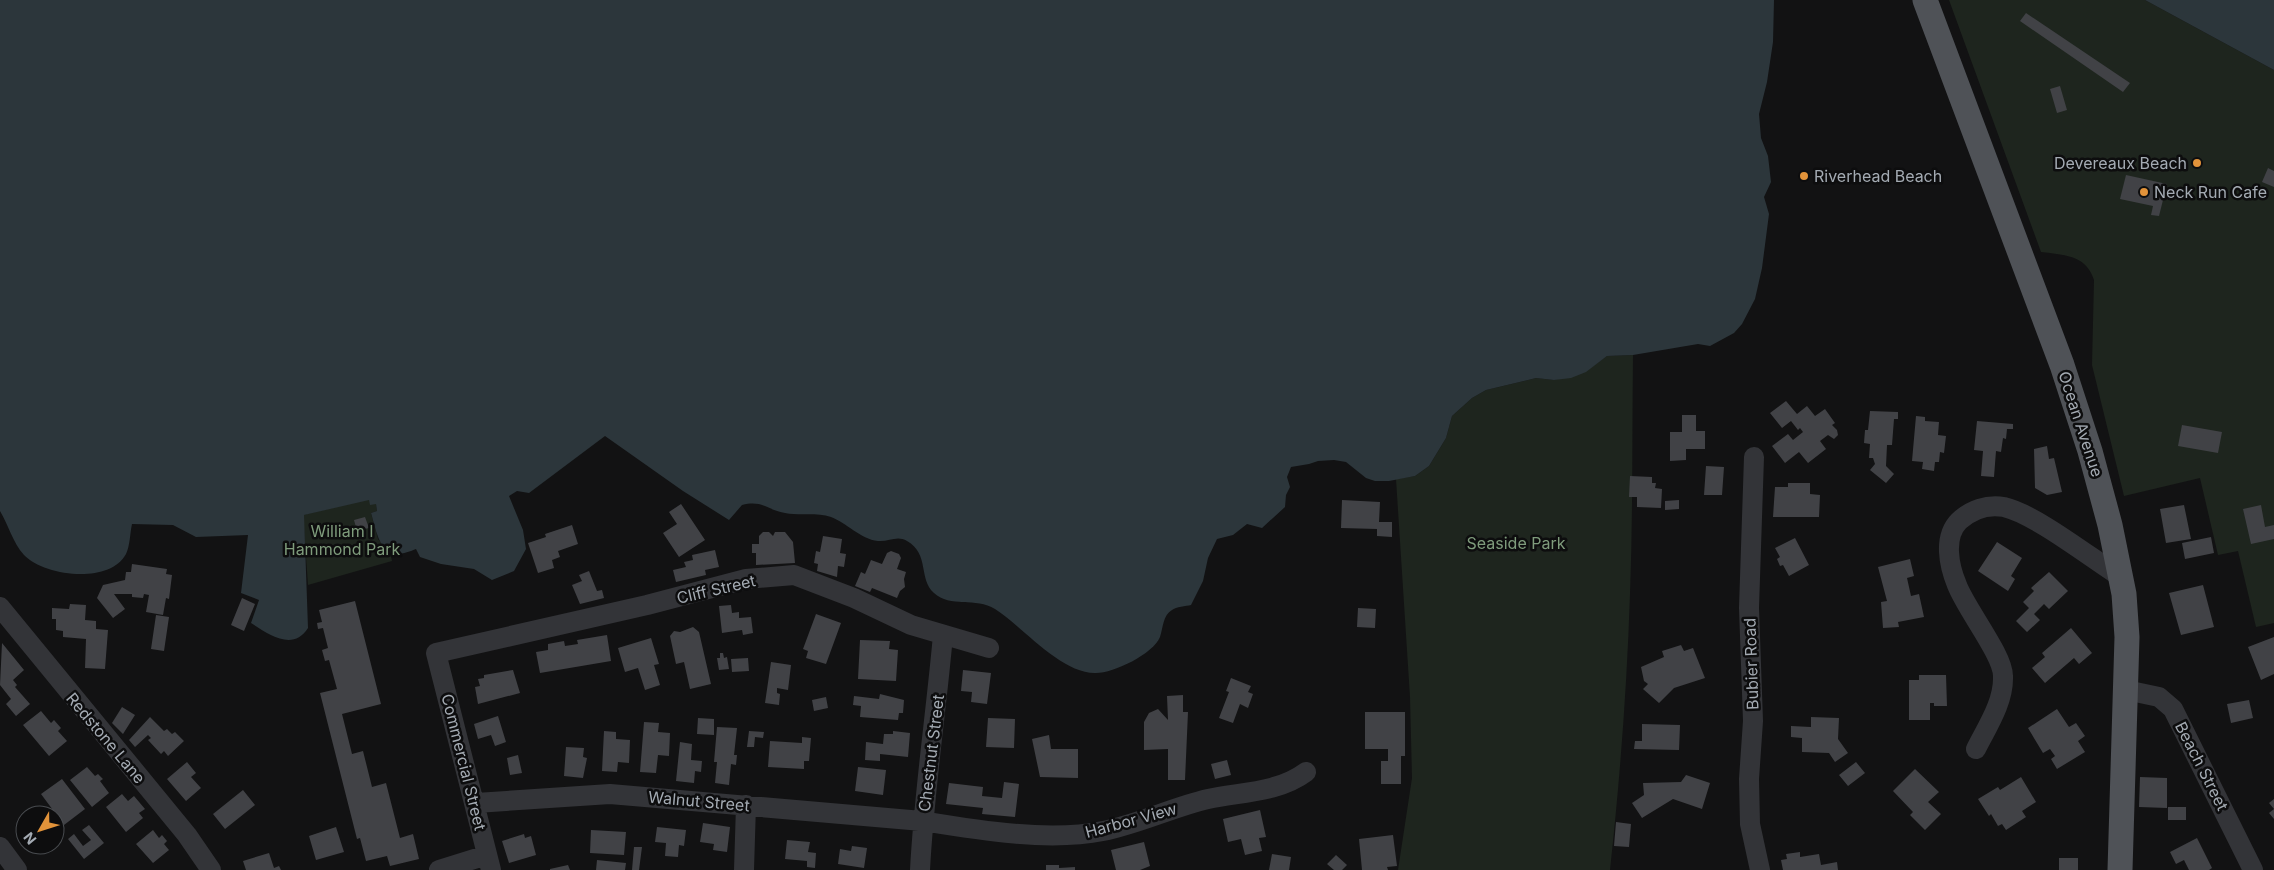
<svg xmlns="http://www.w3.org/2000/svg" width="2274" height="870" font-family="Inter,sans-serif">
	<rect width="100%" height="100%" fill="#121213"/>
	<!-- green -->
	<path fill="#1e251e" d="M1949 0H2145L2274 70V623L2256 627 2238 551 2218 555 2200 478 2124 496 2092 365 2094 280C2086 255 2065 255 2041 252Z
		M1633 355C1632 435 1633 515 1630 594 1627 687 1620 778 1610 870H1398L1412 778 1410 697 1396 479 1415 476 1429 466 1446 438 1452 416 1472 398 1486 390 1536 378 1554 380 1586 371 1607 356Z
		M369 499 376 503 377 511 371 513 378 539 390 552 392 561 308 585 303 515Z"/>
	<!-- water -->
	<path fill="#2c363b" d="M0 0H1774L1773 42 1767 82 1759 114 1761 138 1768 156 1771 182 1764 197 1769 214 1762 268 1755 299 1742 324 1734 333 1710 346 1698 344 1633 355 1607 356 1586 372 1571 378 1554 380 1536 378 1486 390 1472 398 1452 416 1446 438 1429 466 1415 476 1389 481H1375L1366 478 1346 462 1334 460 1318 461 1309 464 1291 467 1287 477 1290 487 1286 495 1285 507 1262 528 1247 524 1233 535 1217 539 1208 558 1203 581 1191 605C1186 606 1176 607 1172 610 1163 615 1163 628 1160 637 1153 654 1114 673 1096 673 1061 674 1023 627 995 609 976 597 950 608 934 593 918 579 930 554 907 541 897 535 889 542 878 541 860 539 847 523 831 517 817 512 800 516 785 513 767 510 763 500 742 505L729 520 683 491 605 436 529 493 517 491 509 496 523 530 526 549 514 571 492 580 474 569 441 564 420 557 416 549C411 551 403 554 397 554 379 554 375 526 371 513L377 511 376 504 370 505 369 500 304 515 308 628C293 652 268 634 251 623L259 600 241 593 248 535 196 537 173 525 132 524C130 533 130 546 126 554 109 585 44 576 24 555 13 543 8 524 0 511Z
		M2145 0H2274V70Z"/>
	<!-- building -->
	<path fill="#414246" d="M2026 13 2130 83 2123 92 2020 21Z
		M2060 86 2067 110 2057 113 2050 89Z
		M2268 168 2274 171V187L2262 182Z
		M2126 175 2167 184 2159 216 2151 215 2153 206 2120 199Z
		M1786 401 1797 414 1807 406 1815 416 1825 409 1835 423 1832 425 1837 430 1838 435 1834 439 1828 435 1820 441 1826 449 1808 463 1799 452 1785 463 1772 446 1788 434 1793 440 1803 432 1800 428 1798 430 1791 421 1782 428 1770 413Z
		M1870 411 1898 412V419H1894L1892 445H1887L1886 466 1894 474 1886 483 1870 470 1875 464 1873 458H1869L1870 444 1864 443 1865 430H1868Z
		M1682 415H1696V431H1705V449H1686V460L1670 461V432H1682Z
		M1916 416 1925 417V421L1939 422 1938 435 1946 436 1944 453 1940 452 1939 462H1935L1934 471 1922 469 1923 462 1912 461Z
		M1977 421 2013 424V429H2007L2006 439 2003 438 2001 452 1996 451 1994 477 1981 476 1983 451 1974 450Z
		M2182 425 2222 432 2218 453 2178 446Z
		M2047 446 2049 459 2054 458 2062 492 2047 495 2035 488 2034 449Z
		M1706 466 1724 467 1722 495H1704Z
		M1630 476 1652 477V483H1656L1655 488 1662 489 1661 508 1637 507V497H1629Z
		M1788 483H1810V494L1820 495 1819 517H1773L1775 487H1788Z
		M1342 500 1380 502 1379 522H1392V537L1377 536V529L1341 528Z
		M1679 500V509L1665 510V501Z
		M681 504 705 540 679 557 663 533 677 524 669 512Z
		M2184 505 2191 539 2166 543 2160 509Z
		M2261 505 2265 527 2274 525V539L2251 544 2243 509Z
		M365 517 369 528 357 531 354 520Z
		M572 525 578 544 558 551 560 557 552 560 554 568 538 573 528 543 546 537 545 534Z
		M763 532H769L773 536 775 532H785L793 542 795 563 756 565V553H752V544H759V536Z
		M823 536 842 539 840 553 846 554 844 567 838 566 837 577 817 571 818 564 814 563 816 551 820 552Z
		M2211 537 2214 553 2185 559 2182 543Z
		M1795 538 1809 565 1789 576 1783 565 1780 566 1777 559 1780 557 1775 548Z
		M1997 542 2022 558 2011 576 2015 579 2008 591 1978 571Z
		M715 550 719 567 705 570 706 575 676 582 673 570 686 567 684 562 693 560 692 555Z
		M891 551 899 554 901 558 897 569 906 572 904 579 905 587 900 591 897 598 872 588 870 592 855 586 861 572 865 574 871 560 882 564 887 553Z
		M1910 559 1914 576 1907 578 1911 596 1919 594 1924 617 1898 622 1899 627 1883 628 1881 602 1887 601 1878 567Z
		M132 564 167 569 166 574 172 575 169 599 166 598 163 615 146 612 149 595 144 594 143 598 132 597V594H114L125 609 113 618 97 598 103 585 125 580 126 572H131Z
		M589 571 597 591 602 590 604 598 580 604 572 585 582 581 579 575Z
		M2049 572 2068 591 2049 609 2044 604 2034 614 2040 620 2027 632 2016 621 2029 608 2023 602 2034 591 2031 588Z
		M2203 585 2214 627 2181 635 2169 593Z
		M242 598 255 604 244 631 231 625Z
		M355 601 381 704 342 714 352 754 363 751 372 787 386 783 400 838 413 834 419 859 390 866 387 856 366 861 360 838 357 839 320 693 337 689 329 660 325 661 322 650 328 648 323 628 318 629 317 623 322 622 319 610Z
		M70 604 86 605 85 620 96 621V629L108 630 105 669 85 668 86 639 63 637V631L56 630V619H52V608L69 609Z
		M731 605 732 613 739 612V618L751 617 753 633 743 635 742 630 722 633 719 606Z
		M1358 608 1376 609 1375 628 1357 627Z
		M816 614 841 623 826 664 806 658 808 651 803 649Z
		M156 615 169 617 164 651 151 649Z
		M693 627 699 632 711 684 690 689 684 662 676 664 670 636 674 631 680 632Z
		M2071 628 2092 653 2079 664 2074 658 2045 683 2032 668 2045 657 2042 653Z
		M607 635 611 661 540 673 536 652 548 650V644L564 641 565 646 578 644 577 640Z
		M2274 637V674L2261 680 2248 647Z
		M651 638 659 664 654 665 660 685 645 690 638 668 625 672 618 648Z
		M860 640 890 641 889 649 898 650 896 681 858 679Z
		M2 643 24 670 13 680 17 685 15 687 30 704 16 716 6 704 11 699 0 685Z
		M1681 645 1684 651 1693 648 1705 678 1674 688 1659 703 1643 689 1648 684 1644 681 1641 667 1664 657 1662 651Z
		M720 653H723L724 658 727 657 729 669 719 670 717 658H720Z
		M748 658 749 671 732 672 731 659Z
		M771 662 791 665 788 690 777 688V693L780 694 779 705 765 703Z
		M513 670 520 693 478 704 475 687 480 686 478 679 484 678V675Z
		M963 670 991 673 987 704 971 702 972 692 961 691Z
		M1919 675H1946L1947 706H1934V703H1930V720H1909V680H1919Z
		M1231 678 1251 686 1248 692 1253 694 1248 708 1240 704 1233 723 1219 718 1229 692 1226 691Z
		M880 694 904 700 903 713H899L898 720 860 717 861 706 853 705 854 696 879 699Z
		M1183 695V712H1188L1185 780H1168V749L1144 750V722L1149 713 1158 709 1168 720 1167 696Z
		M826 697 828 708 814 711 812 700Z
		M2249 700 2253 718 2231 723 2227 704Z
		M122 707 135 715 123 734 112 723Z
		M2057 709 2069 727 2076 723 2085 736 2078 741 2085 752 2057 769 2051 759 2055 756 2050 749 2043 753 2028 728Z
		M41 711 51 723 54 720 61 728 58 731 67 741 49 756 23 725Z
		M1365 712H1405V756H1401V784H1381V761H1388V749H1365Z
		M498 716 506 742 495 746 491 735 478 739 474 724Z
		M150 717 164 731 167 729 172 734 175 732 184 741 168 756 164 751 161 754 148 740 151 738 148 735 135 747 129 740Z
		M1811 717 1839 718 1838 739 1848 753 1835 762 1829 753 1802 752V738L1791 737V726L1811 727Z
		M698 718 714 719V735L697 734Z
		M988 718 1015 719 1014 748 986 747Z
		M644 722 659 723 658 732 670 733 669 756 658 755 656 773 640 772Z
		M1642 724 1680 725 1679 750 1634 749 1635 741H1642Z
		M717 727 737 728 734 755H737L736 765 731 764 729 785 715 783 717 762H714Z
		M604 731 616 732V739L630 740 629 763 618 762 617 772 602 771Z
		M749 731 764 732 763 738 755 737 754 747H747Z
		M893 731 910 733 908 757 880 754V761L865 760 866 742 883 744 884 734H893Z
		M1049 735 1051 749H1078V778L1040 777 1032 739Z
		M802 737 811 738 809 761H804V769L768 767 770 741 802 743Z
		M680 742 692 744 691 760 702 761 701 772 695 771 694 783 676 781Z
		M566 747 584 748 583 757 587 758 583 778 564 776Z
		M518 755 522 773 510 775 507 758Z
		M1227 760 1231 775 1215 779 1211 764Z
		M187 762 196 773 191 777 201 788 186 801 167 779Z
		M1856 762 1865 773 1848 786 1839 775Z
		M87 767 95 776 98 774 103 779 100 781 109 793 92 807 70 780Z
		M858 767 886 770 883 795 855 791Z
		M1915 769 1939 792 1928 802 1941 814 1925 830 1910 815 1913 812 1893 791Z
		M1686 775 1710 783 1702 809 1673 799 1642 818 1632 803 1644 795 1643 783 1681 782Z
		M2021 777 2036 802 2022 811 2026 817 2006 830 2002 824 1998 826 1991 814 1989 816 1978 799 1998 787 2000 790Z
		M2140 777 2167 778V808L2139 807Z
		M62 779 85 809 64 825 41 794Z
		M1004 782 1019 784 1015 817 982 814 983 808 946 804 949 783 983 787 982 796 1002 798Z
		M243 790 255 805 225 829 213 814Z
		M122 794 128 801 134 796 145 809 139 813 143 818 126 832 106 807Z
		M2274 799V819L2269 813 2274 809 2269 803Z
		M2168 807H2186V820H2168Z
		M1260 810 1266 837 1259 838 1262 851 1245 855 1241 839 1228 842 1223 819Z
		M1616 822 1631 824 1629 847 1614 846Z
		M703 823 730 827 727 852 713 850 714 844 700 842Z
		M89 825 104 843 84 859 68 839 74 834 83 846 91 840 82 830Z
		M336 827 344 852 316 860 309 836Z
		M657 827 686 830 684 846 679 845 678 857 665 856 666 843 655 842Z
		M153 830 159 838 162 835 167 841 164 844 169 850 153 863 136 844Z
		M591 830 626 832 624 855 590 853Z
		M524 834 525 838 531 836 536 855 509 863 502 841Z
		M1393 835 1397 866 1387 867 1388 870H1362L1359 839Z
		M2197 838 2212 868 2209 870H2189L2184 860 2176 864 2170 852Z
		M787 840 810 842 808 852 816 853 815 868 807 867V861L785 859Z
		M1144 842 1150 866 1140 870H1116L1111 850Z
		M852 846 867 848 864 868 838 864 840 849 851 851Z
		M634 847H642L639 870H632Z
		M1800 852V857L1819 854 1821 865 1837 862 1838 870H1783L1781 860 1787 859 1786 854Z
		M269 853 274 868 279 866 281 870H246L243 861Z
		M1272 854 1291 857 1289 870H1269Z
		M1336 855 1347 865 1342 870H1334L1327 864Z
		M2059 858H2078V870H2059Z
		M597 860 626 863 625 870H596Z
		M568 865 570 870H550V869Z
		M1046 865H1059V868L1075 867V870H1046Z"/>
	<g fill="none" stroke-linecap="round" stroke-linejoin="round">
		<!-- minor -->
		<path stroke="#333438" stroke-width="20" d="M1754 457 1749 608 1753 721 1749 779 1750 824 1760 870
			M0 607 187 835 211 870
			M2126 690 2159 697 2173 709 2253 870
			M1976 749C1987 727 2004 702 2003 676 2003 655 1966 609 1957 585 1949 566 1943 537 1959 521 1971 510 1987 504 2004 507 2035 514 2092 559 2121 577
			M476 803 610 794 922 821C977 830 1048 842 1103 831 1139 824 1173 807 1208 799 1240 792 1278 793 1306 772
			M0 847 17 870
			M439 870 487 855
			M491 870 436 653 647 605 746 579 794 575 854 598 911 625 989 648
			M744 870 746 805
			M920 870C924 792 936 714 943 635"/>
		<!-- major -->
		<path stroke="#4f5257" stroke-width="25" d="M1925 0 2062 365 2090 451 2110 525 2124 594 2127 637 2120 870"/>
	</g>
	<!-- markers -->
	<g fill="#e2933a" stroke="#0d0d0e" stroke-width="2">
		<circle cx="2197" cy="163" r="5"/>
		<circle cx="1804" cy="176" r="5"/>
		<circle cx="2144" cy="192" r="5"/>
	</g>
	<g text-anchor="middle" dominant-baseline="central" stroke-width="5" stroke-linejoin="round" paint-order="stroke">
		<!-- poi labels -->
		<g font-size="16" fill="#a4abb3" stroke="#0d0d0e" text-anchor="start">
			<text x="2187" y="163" text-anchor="end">Devereaux Beach</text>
			<text x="1814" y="176">Riverhead Beach</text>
			<text x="2154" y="192">Neck Run Cafe</text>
		</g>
		<!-- street labels -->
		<g font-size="16" fill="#a4abb3" stroke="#0d0d0e">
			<text transform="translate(2081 424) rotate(72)">Ocean Avenue</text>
			<text transform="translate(716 589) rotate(-13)">Cliff Street</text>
			<text transform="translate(1751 664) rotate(-92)">Bubier Road</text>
			<text transform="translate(106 738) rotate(50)">Redstone Lane</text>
			<text transform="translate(931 753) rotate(-83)">Chestnut Street</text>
			<text transform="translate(464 762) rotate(76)">Commercial Street</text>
			<text transform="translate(2202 766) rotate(63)">Beach Street</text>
			<text transform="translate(699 801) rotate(5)">Walnut Street</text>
			<text transform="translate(1131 820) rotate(-15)">Harbor View</text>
		</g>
		<!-- park labels -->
		<g font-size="16" fill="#7f9c7c" stroke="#0d0d0e">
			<text x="342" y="531">William I<tspan x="342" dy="18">Hammond Park</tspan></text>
			<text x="1516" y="543">Seaside Park</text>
		</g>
	</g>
	<!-- north arrow -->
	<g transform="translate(40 830) rotate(231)"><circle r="24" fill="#0d0d0e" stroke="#494c50"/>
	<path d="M0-4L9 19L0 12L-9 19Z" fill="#e2933a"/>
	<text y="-8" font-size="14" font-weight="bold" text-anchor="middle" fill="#a4abb3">N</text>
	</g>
</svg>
